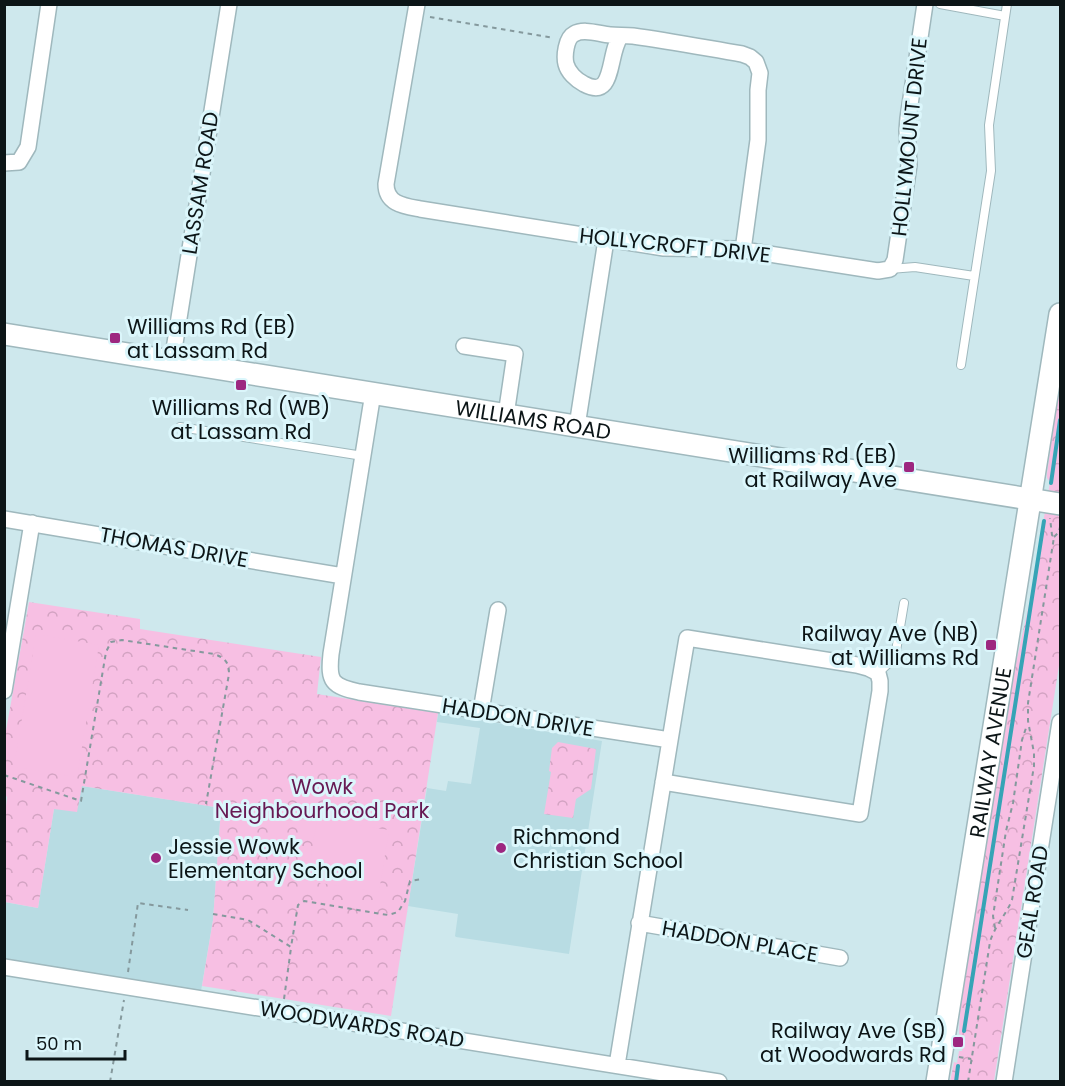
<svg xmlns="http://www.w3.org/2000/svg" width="1065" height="1086" font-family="Poppins,sans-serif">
	<defs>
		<pattern id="park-crowns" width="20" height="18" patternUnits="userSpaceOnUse" patternTransform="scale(1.5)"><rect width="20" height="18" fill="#f7bfe3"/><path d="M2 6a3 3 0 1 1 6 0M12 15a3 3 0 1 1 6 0" fill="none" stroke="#d3a3c2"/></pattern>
	</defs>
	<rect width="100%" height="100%" fill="#cee8ed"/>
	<!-- built -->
	<path fill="#b8dce3" d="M438 713 602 741 569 954 456 937 455 936 458 914 408 906 427 788 446 791 448 781 471 784 480 728 437 722Z
		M82 786 221 808 213 920 200 997 5 966 4 902 38 908 54 809Z"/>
	<!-- park -->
	<path fill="url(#park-crowns)" d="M1060 378V659L994 1081 950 1082 954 1062 957 1063 959 1051H962L965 1036 959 1034 960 1011 1014 672 1030 600 1050 482 1047 478V474Z
		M29 602 140 619V629L321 657 317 694 438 713 391 1016 202 986 213 920 221 808 82 786 77 812 54 809 38 908 5 902 4 824 7 797 4 794 5 736Z
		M558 742 596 749 591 789 576 799 573 818 544 814 551 772 549 771 552 748Z"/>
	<!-- pitch -->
	<path fill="#f7bfe3" d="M36 634 99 645 77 777 14 767Z
		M317 819 389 830 379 892 307 881Z"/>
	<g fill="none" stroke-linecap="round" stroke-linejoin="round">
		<!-- stream -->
		<path stroke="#36a4b6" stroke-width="4" d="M1051 483 1060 420
			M964 1031 1044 521
			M956 1082 958 1066"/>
		<defs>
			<path id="lane" d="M940 4 1005 16
				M890 269 915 267 974 276
				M961 365 991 171 989 125 1007 4
				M180 427 363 456
				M878 673 895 657 904 603"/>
			<path id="street" d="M417 4 386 184C386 204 404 206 420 209L664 248 737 249 878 271 890 269 895 260 909 165 907 131 908 118 925 4
				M621 36C607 53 616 101 584 84 576 80 568 72 566 64 564 56 566 38 574 34 584 28 599 34 610 35 618 36 625 35 633 36 669 41 706 48 742 54L750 57 756 62 760 73 758 90V140L743 250
				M4 163 19 162 28 147 49 4
				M464 346 515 354 506 415
				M172 362 229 4
				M373 393 331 654C328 682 332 686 359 692L670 740
				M577 426 606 240
				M4 519 343 576
				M4 691 32 523
				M481 711 498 610
				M639 923 840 958
				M4 967 719 1082
				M617 1065C640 922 663 780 687 638L857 665 868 668 878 673 880 681V691L860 814 663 782
				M1004 1082 1060 722"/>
			<g id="secondary">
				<path id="s1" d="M4 334 1060 504"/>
				<path id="s2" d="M937 1082 1060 314"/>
			</g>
		</defs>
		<!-- lane casing -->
		<use href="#lane" stroke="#9fb8bd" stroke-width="10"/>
		<!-- street casing -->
		<use href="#street" stroke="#9fb8bd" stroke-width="18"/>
		<!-- secondary casing -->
		<use href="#secondary" stroke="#9fb8bd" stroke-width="24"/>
		<!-- path -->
		<path stroke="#85999d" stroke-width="2" stroke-dasharray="4.5 4.5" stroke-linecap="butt" d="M430 17 554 38
			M1054 537 1059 532 1060 527
			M4 775 81 801 106 652 111 642 122 640 214 654C225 658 229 662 229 674L206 804
			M213 914 248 920 291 947 298 905 304 901 388 915 398 912 405 901 410 881 423 879
			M995 928 993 916 1006 831 1013 803 1022 740 1027 725
			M128 972 138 903 188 910
			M284 999 291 948
			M959 1057 971 1059
			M110 1082 124 1000
			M968 1082 990 942C994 927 1006 915 1012 900L1034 766V753L1028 721V703L1054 537 1052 535 1050 518"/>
		<!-- lane -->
		<use href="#lane" stroke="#fff" stroke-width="8"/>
		<!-- street -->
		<use href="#street" stroke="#fff" stroke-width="15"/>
		<!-- secondary -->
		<use href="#secondary" stroke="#fff" stroke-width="21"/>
	</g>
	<!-- markers -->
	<g fill="#9d2780" stroke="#dbf6fb" stroke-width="2">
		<rect x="109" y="332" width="12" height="12" rx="3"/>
		<rect x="235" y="379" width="12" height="12" rx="3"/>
		<rect x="903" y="461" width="12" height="12" rx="3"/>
		<rect x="985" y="639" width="12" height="12" rx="3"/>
		<circle cx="501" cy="848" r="6"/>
		<circle cx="156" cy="858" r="6"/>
		<rect x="952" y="1036" width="12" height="12" rx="3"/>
	</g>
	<g text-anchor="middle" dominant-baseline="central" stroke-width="6" stroke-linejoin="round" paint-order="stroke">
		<!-- street labels -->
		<g font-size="21" fill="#0c1517" stroke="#dbf6fb">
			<text transform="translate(909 137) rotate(-84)">HOLLYMOUNT DRIVE</text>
			<text transform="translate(200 183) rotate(-81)">LASSAM ROAD</text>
			<text transform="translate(675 245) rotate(6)">HOLLYCROFT DRIVE</text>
			<text stroke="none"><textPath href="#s1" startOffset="536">WILLIAMS ROAD</textPath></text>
			<text transform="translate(174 547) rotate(10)">THOMAS DRIVE</text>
			<text transform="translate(518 717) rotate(9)">HADDON DRIVE</text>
			<text stroke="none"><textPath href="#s2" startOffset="334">RAILWAY AVENUE</textPath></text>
			<text transform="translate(1032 902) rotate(-81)">GEAL ROAD</text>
			<text transform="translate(740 941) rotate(10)">HADDON PLACE</text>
			<text transform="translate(362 1024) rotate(9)">WOODWARDS ROAD</text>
		</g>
		<!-- poi labels -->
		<g font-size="21" fill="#0c1517" stroke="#dbf6fb" text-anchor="start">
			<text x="127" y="326">Williams Rd (EB)<tspan x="127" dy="24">at Lassam Rd</tspan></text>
			<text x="241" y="407" text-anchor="middle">Williams Rd (WB)<tspan x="241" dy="24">at Lassam Rd</tspan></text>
			<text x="897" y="455" text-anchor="end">Williams Rd (EB)<tspan x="897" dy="24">at Railway Ave</tspan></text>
			<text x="979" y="633" text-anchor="end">Railway Ave (NB)<tspan x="979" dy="24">at Williams Rd</tspan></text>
			<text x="513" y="836">Richmond<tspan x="513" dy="24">Christian School</tspan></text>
			<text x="168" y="846">Jessie Wowk<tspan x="168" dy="24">Elementary School</tspan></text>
			<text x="946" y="1030" text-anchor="end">Railway Ave (SB)<tspan x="946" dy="24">at Woodwards Rd</tspan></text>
		</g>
		<!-- park labels -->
		<g font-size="21" fill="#671953" stroke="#dbf6fb">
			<text x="322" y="786">Wowk<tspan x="322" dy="24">Neighbourhood Park</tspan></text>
		</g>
	</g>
	<!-- border -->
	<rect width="1065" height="1086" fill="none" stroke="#0c1517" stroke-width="12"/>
	<!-- scale -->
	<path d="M27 1050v9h98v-9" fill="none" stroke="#0c1517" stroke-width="3"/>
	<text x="36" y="1050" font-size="18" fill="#0c1517" stroke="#dbf6fb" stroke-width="4.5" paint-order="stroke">50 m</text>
</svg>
